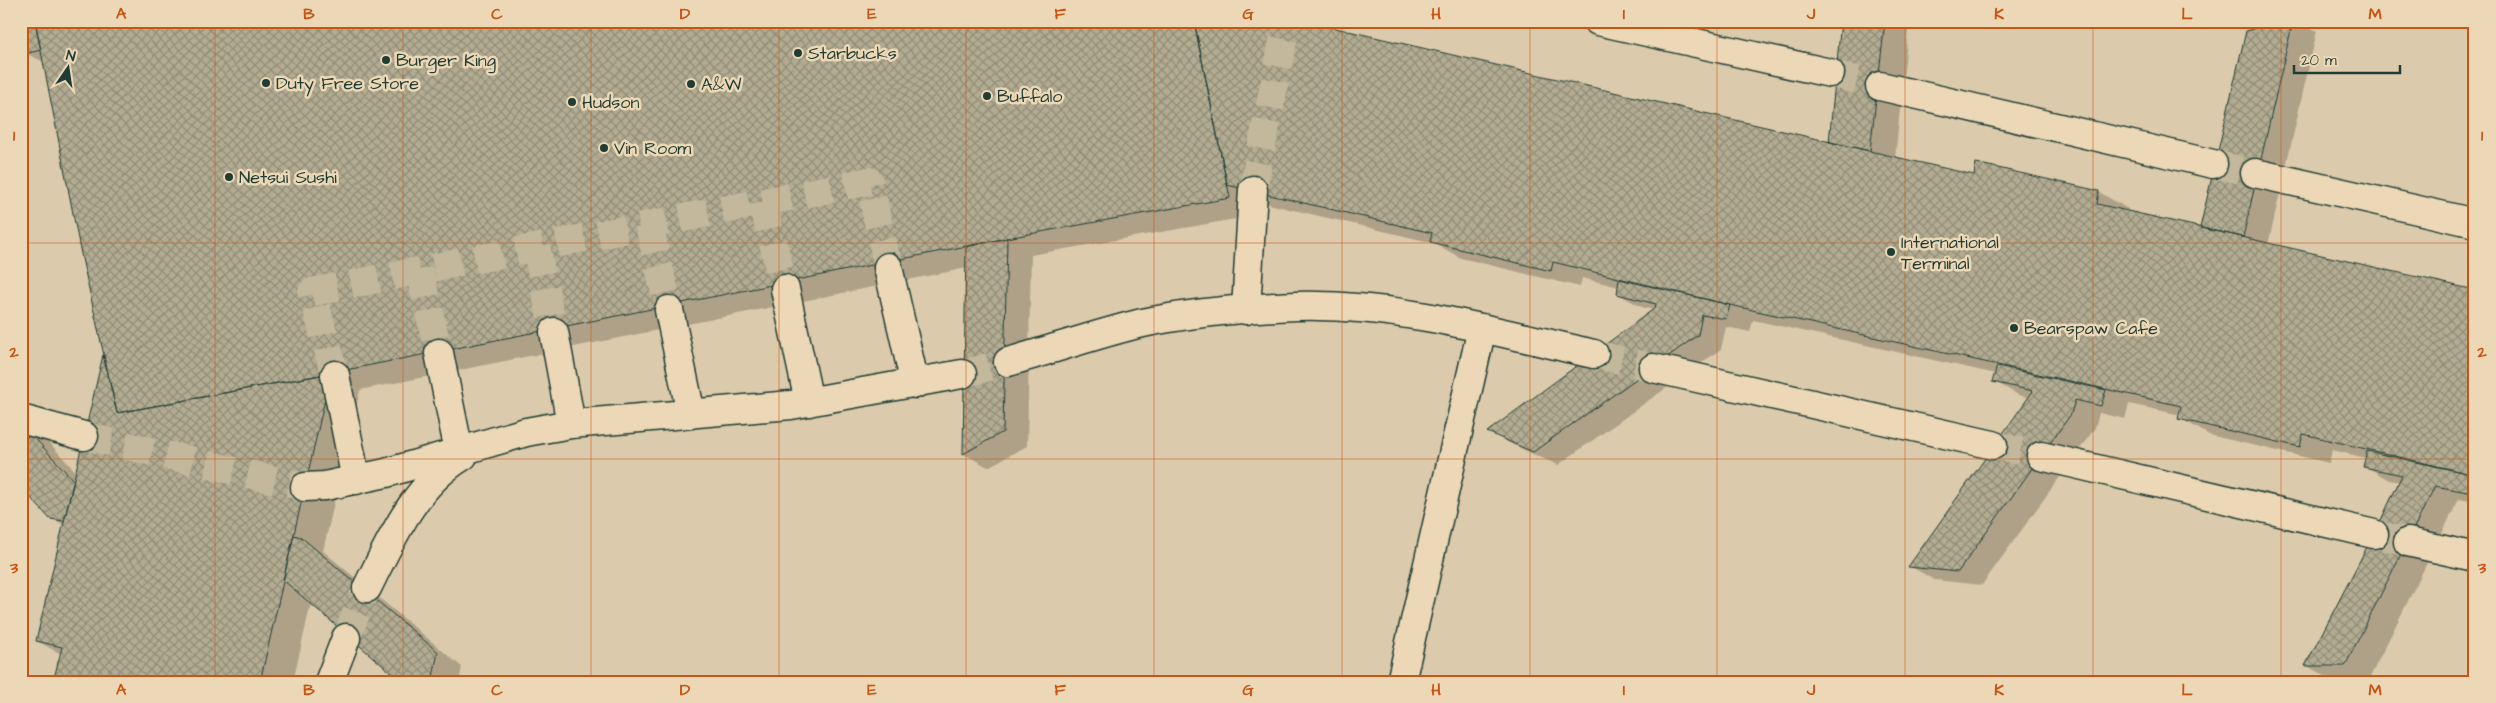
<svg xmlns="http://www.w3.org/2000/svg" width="2496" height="703" font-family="'Architects Daughter',sans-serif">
	<defs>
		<pattern id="building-cross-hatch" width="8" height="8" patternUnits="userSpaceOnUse" patternTransform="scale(1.25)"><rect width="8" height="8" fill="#b3ac92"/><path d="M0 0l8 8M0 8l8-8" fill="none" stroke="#918d78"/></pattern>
	</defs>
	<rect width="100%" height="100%" fill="#ecd7b6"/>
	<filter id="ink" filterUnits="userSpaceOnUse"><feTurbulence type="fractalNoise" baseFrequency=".02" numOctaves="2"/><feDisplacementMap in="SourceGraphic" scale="10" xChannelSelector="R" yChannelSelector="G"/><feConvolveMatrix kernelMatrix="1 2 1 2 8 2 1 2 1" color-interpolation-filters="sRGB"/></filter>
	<g filter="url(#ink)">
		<!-- built -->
		<path fill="#dbcaab" d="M21 21H2475V682H21Z"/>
		<!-- shadow -->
		<path fill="#0003" d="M21 21 1830 143 1842 21H1909L1895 158 1975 176 2099 192 2128 209 2127 212 2201 229 2282 21H2300L2317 31 2268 245 2475 292V502L2459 499 2369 679H2330L2307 666 2400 482 2389 480 2365 466 2366 458 2332 450 2329 463 2209 435 2180 418 2181 415 2129 404 2125 419 2099 413 2095 428 1982 585 1934 580 1910 566 2030 398 2018 395 1994 381 1996 374 1753 320 1750 332 1726 327 1721 349 1558 465 1513 445 1489 432 1654 310 1642 307 1618 294 1619 287 1582 278 1580 287 1461 258 1434 243 1256 201 1258 215 1031 255 1027 446 988 467 964 454 967 268 360 390 323 551 462 667 459 682H403L311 603 293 682H54L61 654 37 641 64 525 51 518 21 412 77 473 104 355 44 62 21 51Z"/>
		<!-- building -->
		<path fill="url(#building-cross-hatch)" stroke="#1f3d34" d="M21 21H35L41 50 24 54 21 52Z
			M35 21H1194L1230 198 1007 238 331 373 117 413 81 254Z
			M1194 21H1305L1974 175 1976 163 2099 191 2097 204 2475 290V475L2303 434 2300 447 2178 419 2181 406 1730 305 1553 262 1551 271 1430 242 1432 233 1227 185Z
			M1841 21H1885L1870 151 1829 142Z
			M2278 21H2293L2243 237 2200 228 2246 31Z
			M1007 238 1003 432 963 454 966 247Z
			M1619 279 1730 305 1726 319 1702 315 1698 335 1533 452 1487 432 1655 308 1656 304 1617 294Z
			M103 355 117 413 331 373 260 682H53L62 647 36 641Z
			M1997 366 2106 390 2101 406 2075 400 2071 414 1958 572 1908 567 2033 391 1992 382Z
			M21 423 74 481 64 521 50 519 21 487Z
			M2367 451 2475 475 2473 493 2435 486 2345 666H2305L2381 520 2402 475 2363 467Z
			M294 535 301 537 438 652 432 682H402L283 580Z"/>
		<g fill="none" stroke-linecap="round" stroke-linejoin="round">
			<!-- minor-tunnel -->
			<path stroke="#c3b89c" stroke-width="28" stroke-dasharray="28 14" stroke-linecap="butt" d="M1830 73 1880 86
				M2213 164 2255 173
				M1253 190 1287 21
				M762 202 785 289
				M649 225 669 310
				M536 247 554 332
				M419 270 439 353
				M1594 354 1653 368
				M962 374 1008 362
				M335 375 312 292 869 181 888 267
				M84 436 305 487
				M1993 445 2041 456
				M2374 534 2408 542
				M346 638 367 588"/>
			<defs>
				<path id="minor" d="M1598 21 1830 73
					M1880 86 2213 164
					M2255 173 2475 223
					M888 267 915 384
					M785 289 809 402
					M669 310 691 414
					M1246 310 1253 190
					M554 332 571 424
					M439 353 459 452
					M1008 362C1051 350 1094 335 1138 324 1189 313 1244 308 1296 306 1397 303 1497 332 1594 354
					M1653 368 1993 445
					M335 375 356 480
					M21 419 84 436
					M2041 456 2374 534
					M305 487 325 486 386 473 526 432 571 424 791 405 962 374
					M2408 542 2475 557
					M367 588C391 540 414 485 463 456
					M329 682 346 638
					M1401 682 1482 328"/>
			</defs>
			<!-- minor casing -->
			<use href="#minor" stroke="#1f3d34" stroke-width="31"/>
			<!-- minor -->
			<use href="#minor" stroke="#ecd7b6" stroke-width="28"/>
		</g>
	</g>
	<!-- grid -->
	<path fill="none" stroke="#ca5512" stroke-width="1" stroke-opacity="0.55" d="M215 21V682M403 21V682M591 21V682M779 21V682M966 21V682M1154 21V682M1342 21V682M1530 21V682M1717 21V682M1905 21V682M2093 21V682M2281 21V682M21 243H2475M21 459H2475"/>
	<!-- markers -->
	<g fill="#1f3d34" stroke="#ecd7b6" stroke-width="2">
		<circle cx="798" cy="53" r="5"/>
		<circle cx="386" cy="60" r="5"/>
		<circle cx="266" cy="83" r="5"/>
		<circle cx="691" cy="84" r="5"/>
		<circle cx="987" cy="96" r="5"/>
		<circle cx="572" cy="102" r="5"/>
		<circle cx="604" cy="148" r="5"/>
		<circle cx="229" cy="177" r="5"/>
		<circle cx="1891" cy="252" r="5"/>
		<circle cx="2014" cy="328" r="5"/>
	</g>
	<g text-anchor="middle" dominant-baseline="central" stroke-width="5" stroke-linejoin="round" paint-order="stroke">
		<!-- poi labels -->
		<g font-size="18" fill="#1f3d34" stroke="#ecd7b6" text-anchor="start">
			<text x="808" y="53">Starbucks</text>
			<text x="396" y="60">Burger King</text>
			<text x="276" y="83">Duty Free Store</text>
			<text x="701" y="84">A&amp;W</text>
			<text x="997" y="96">Buffalo</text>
			<text x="582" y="102">Hudson</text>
			<text x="614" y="148">Vin Room</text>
			<text x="239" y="177">Netsui Sushi</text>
			<text x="1901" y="242">International<tspan x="1901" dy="21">Terminal</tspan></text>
			<text x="2024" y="328">Bearspaw Cafe</text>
		</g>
	</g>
	<!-- margin -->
	<rect width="2496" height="703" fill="none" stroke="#ecd7b6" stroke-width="55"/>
	<!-- north arrow -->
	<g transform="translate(68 68) rotate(13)" stroke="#ecd7b6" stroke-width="4" paint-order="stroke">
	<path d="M0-4L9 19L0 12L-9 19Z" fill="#1f3d34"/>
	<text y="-8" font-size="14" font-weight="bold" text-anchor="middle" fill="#1f3d34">N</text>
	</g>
	<!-- scale -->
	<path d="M2294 65v8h106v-8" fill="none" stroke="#1f3d34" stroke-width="2.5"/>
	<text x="2301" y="65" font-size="15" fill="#1f3d34" stroke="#ecd7b6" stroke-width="4" paint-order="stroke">20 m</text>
	<rect x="28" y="28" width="2440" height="648" fill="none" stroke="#ca5512" stroke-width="2"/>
	<g font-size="16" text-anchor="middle" font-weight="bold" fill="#ca5512">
		<text x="121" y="19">A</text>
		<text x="309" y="19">B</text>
		<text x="497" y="19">C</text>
		<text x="685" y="19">D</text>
		<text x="872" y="19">E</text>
		<text x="1060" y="19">F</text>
		<text x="1248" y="19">G</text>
		<text x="1436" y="19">H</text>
		<text x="1624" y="19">I</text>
		<text x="1811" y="19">J</text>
		<text x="1999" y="19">K</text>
		<text x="2187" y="19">L</text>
		<text x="2375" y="19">M</text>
		<text x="14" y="141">1</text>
		<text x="2482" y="141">1</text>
		<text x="14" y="357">2</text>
		<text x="2482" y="357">2</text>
		<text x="14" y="573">3</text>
		<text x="2482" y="573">3</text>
		<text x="121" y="695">A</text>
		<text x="309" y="695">B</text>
		<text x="497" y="695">C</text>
		<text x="685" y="695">D</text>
		<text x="872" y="695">E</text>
		<text x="1060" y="695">F</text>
		<text x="1248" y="695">G</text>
		<text x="1436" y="695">H</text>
		<text x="1624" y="695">I</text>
		<text x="1811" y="695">J</text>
		<text x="1999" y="695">K</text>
		<text x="2187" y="695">L</text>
		<text x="2375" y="695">M</text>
	</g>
</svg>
